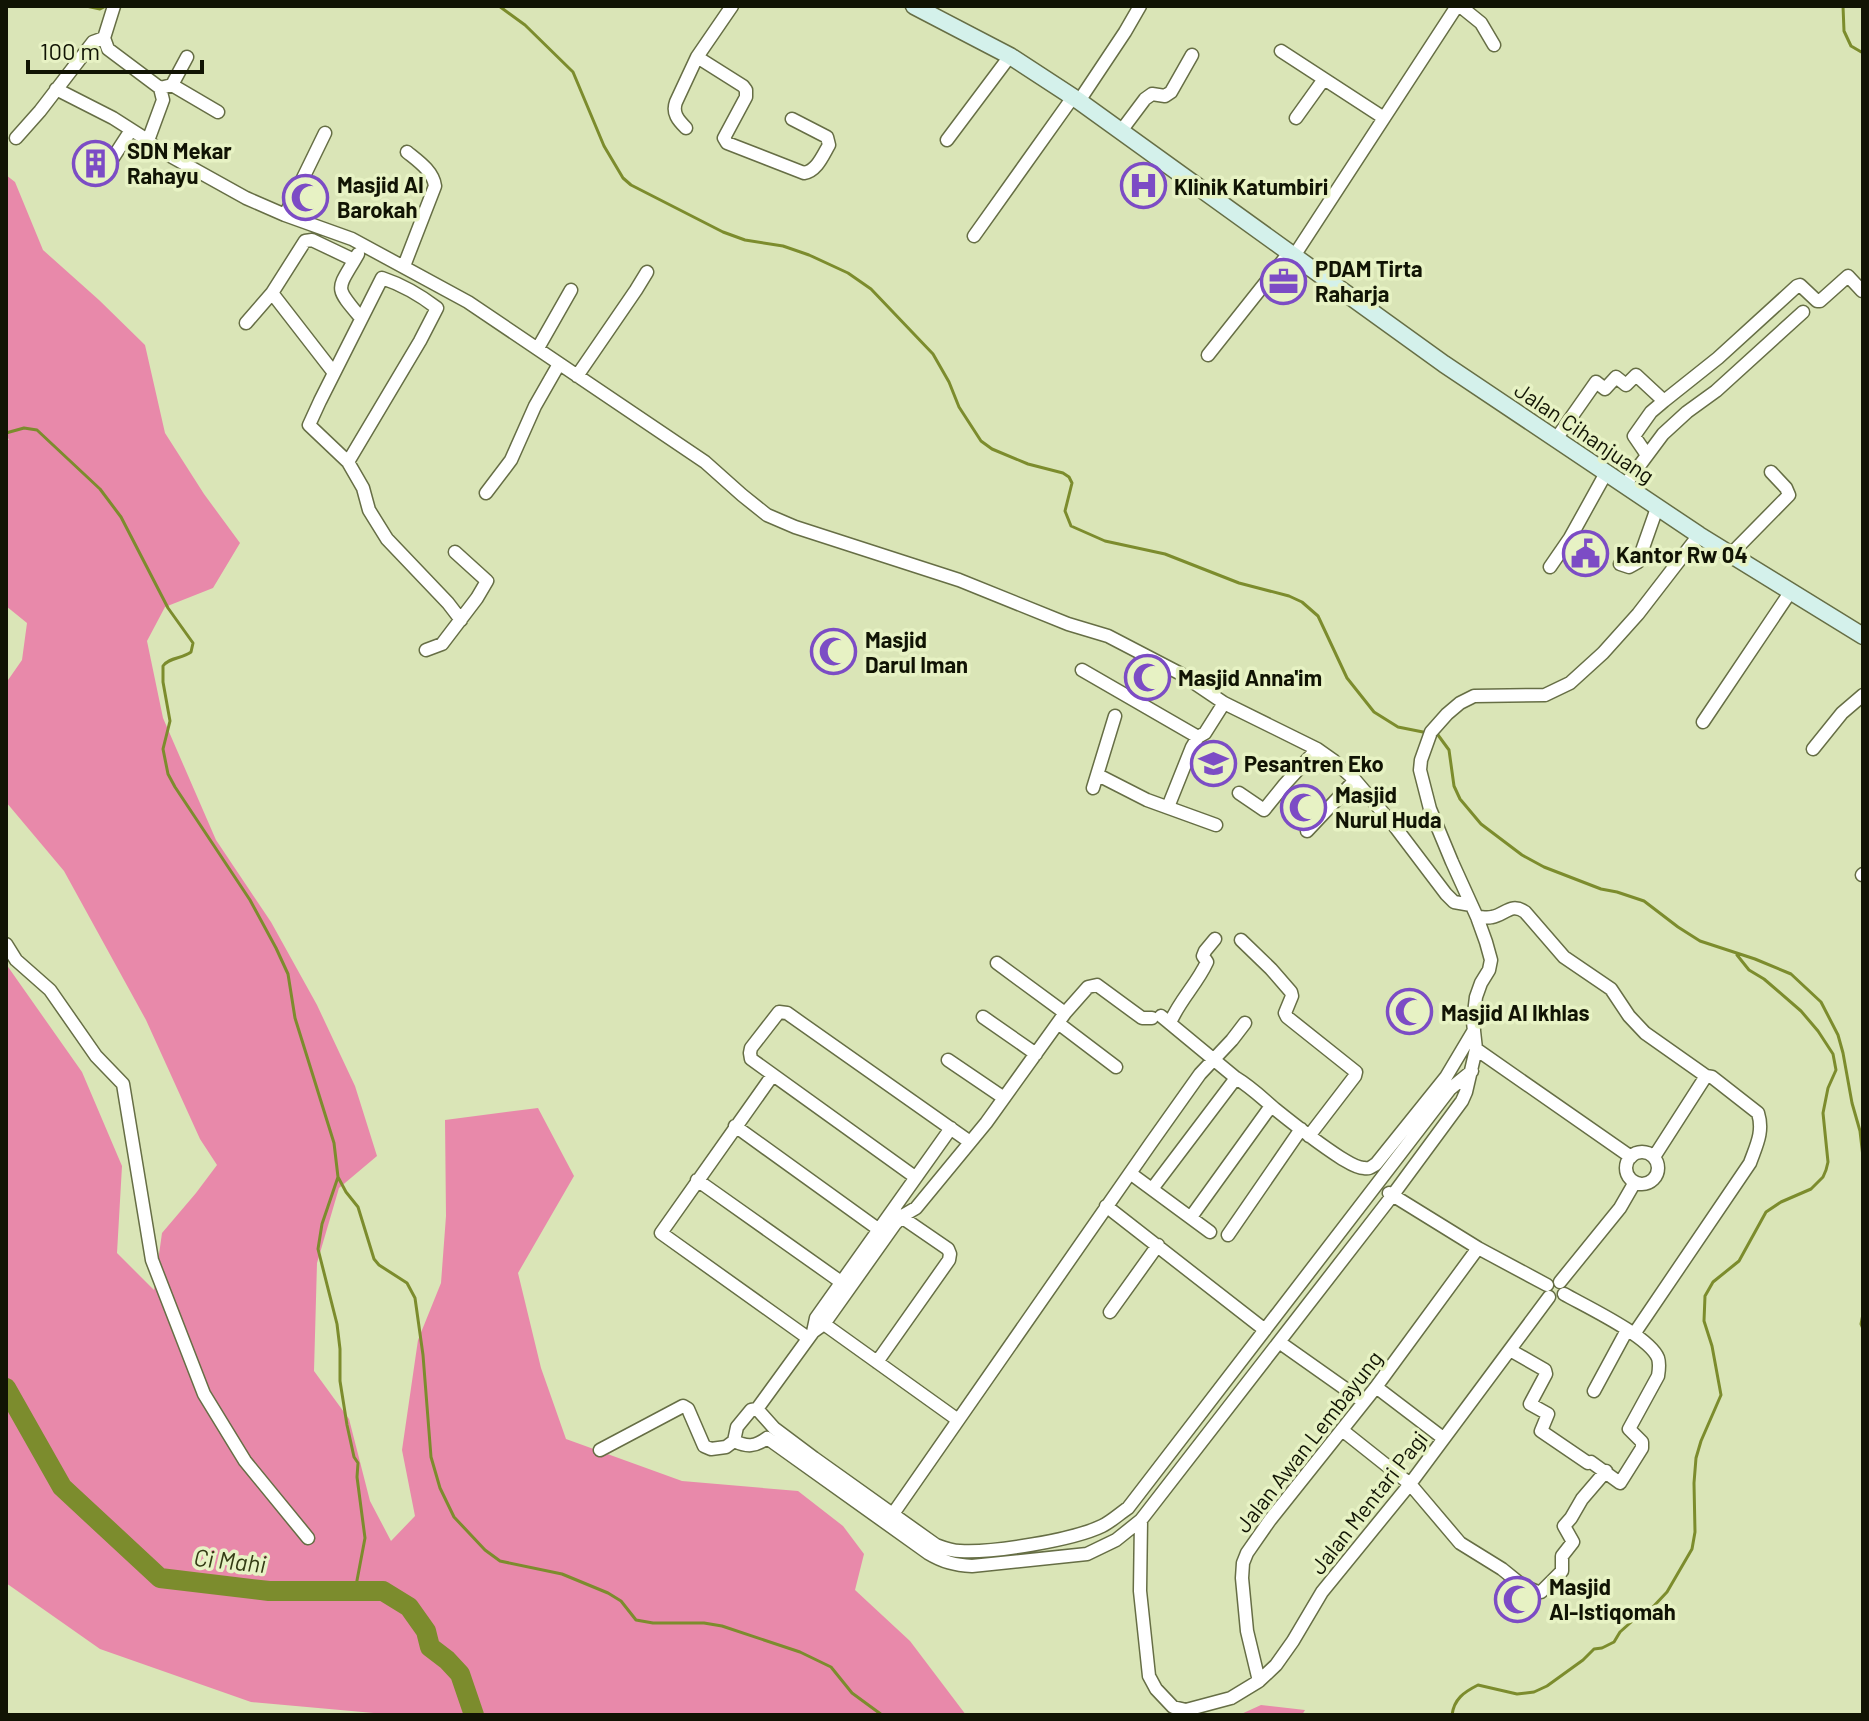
<svg xmlns="http://www.w3.org/2000/svg" width="1869" height="1721" font-family="Barlow,sans-serif">
	<rect width="100%" height="100%" fill="#dae5b7"/>
	<!-- forest -->
	<path fill="#e889aa" d="M6 175 15 182 43 250 99 300 145 345 165 433 204 494 240 543 213 588 165 607 147 641 163 718 216 840 271 922 317 1005 355 1086 377 1156 339 1188 317 1263 314 1371 349 1419 370 1501 391 1541 415 1516 402 1450 418 1340 441 1283 446 1216 445 1120 538 1108 574 1176 518 1273 541 1368 566 1439 682 1481 798 1491 843 1526 864 1554 855 1590 910 1641 966 1715H396L251 1702 100 1649 6 1583V964L82 1072 122 1166 117 1253 154 1290 162 1233 196 1193 217 1165 200 1139 146 1020 64 871 6 802V683L22 660 27 623 6 606V440H9L6 434Z
		M1261 1705 1305 1710 1302 1715H1239Z"/>
	<g fill="none" stroke-linecap="round" stroke-linejoin="round">
		<!-- stream -->
		<path stroke="#7c8c2d" stroke-width="3" d="M86 6 100 9 106 6
			M499 6 525 25 573 72 604 146 623 178 631 185 723 232 745 240 783 246 809 255 848 273 871 289 933 354 949 382 959 407 981 441 992 449 1028 464 1063 473 1069 477 1072 483 1065 511 1071 526 1105 541 1165 554 1239 583 1289 596 1302 602 1318 616 1347 678 1374 712 1398 727 1428 733
			M1843 6 1844 31 1851 46 1863 53
			M6 433 24 428 37 430 100 489 121 517 168 608 193 643 191 652C182 659 169 657 163 666V682L170 721 163 749 168 774 175 787 250 900 276 948 288 974 295 1018 334 1143 338 1177 322 1224 318 1249 337 1324 340 1349V1381L347 1425 354 1457 358 1463 357 1477 365 1538 355 1591
			M1435 735H1438L1449 750 1454 786 1460 799 1481 824 1522 855 1544 867 1601 889 1617 892 1644 901 1678 927 1700 941 1755 959 1791 974 1821 1002 1838 1035 1843 1053 1852 1103 1860 1131 1863 1157
			M338 1177 346 1192 358 1207 374 1259 379 1265 407 1283 415 1298 423 1355 431 1457 440 1488 454 1517 485 1550 500 1561 562 1574 608 1593 621 1601 636 1620 653 1623H704L722 1626 800 1652 831 1667 852 1693 882 1715
			M1863 1314 1861 1324 1863 1329
			M1452 1715C1454 1699 1464 1692 1478 1685L1517 1694 1534 1692 1547 1686 1583 1660 1594 1649 1602 1648 1614 1642 1620 1632 1639 1615 1651 1609 1667 1592 1692 1549 1695 1532 1694 1483 1696 1458 1701 1441 1721 1395 1712 1346 1704 1321 1705 1296 1713 1282 1739 1261 1766 1212 1781 1202 1811 1189 1823 1177 1826 1170 1828 1162 1823 1113 1828 1088 1836 1070 1833 1054 1818 1031 1801 1011 1764 979 1749 970 1737 955"/>
		<!-- river -->
		<path stroke="#7c8c2d" stroke-width="20" d="M6 1388 62 1487 160 1578 269 1591H383L409 1607 426 1631 430 1647 447 1660 460 1674 474 1715"/>
		<defs>
			<path id="minor" d="M114 6 104 38 108 49 160 88 163 100 149 138V141L156 148 246 198 285 215 352 239 468 302 705 462 742 495 767 515 795 527 959 580 1068 624 1108 636 1181 674 1224 703 1317 749 1334 761 1355 780 1396 828 1446 894 1454 902 1471 905
				M1460 6 1481 23 1494 45
				M1281 51 1384 118
				M697 57 743 86 746 90V97L724 138 727 143 804 173C817 171 823 155 829 145L827 137 792 119
				M172 85 187 57
				M160 88 172 85 218 112
				M56 89 113 118 149 141
				M1079 101 1125 32 1140 6
				M1296 118 1324 79
				M686 128C678 120 672 113 676 102L697 57 732 6
				M1121 131 1145 99 1152 94 1165 96 1171 92 1192 55
				M16 138 40 111 93 42 104 38
				M947 140 1010 56
				M109 164 131 130
				M285 215 325 133
				M974 236 1073 97
				M358 254C337 291 333 285 361 318
				M1294 256 1457 6
				M404 266 435 186C433 171 418 161 407 152
				M272 293 334 373
				M246 323 272 293 305 241 312 240 354 260
				M538 348 571 290
				M1208 355 1289 253
				M577 376 636 290 647 272
				M1556 439 1596 382 1605 389 1616 377 1626 385 1636 375 1664 401
				M1647 455 1634 436 1651 412 1664 401 1718 358 1797 286 1800 285 1817 301H1820L1848 276 1862 291
				M348 462 420 341 437 308C420 295 403 285 382 278L320 401 309 425 348 462 363 488 369 510 387 539 448 603 461 620
				M1625 485 1663 434 1687 412 1716 391 1803 312
				M486 493 511 460 535 406 559 364
				M1730 555 1789 495 1786 488 1771 472
				M1620 564 1629 567 1638 562 1657 508
				M1550 567 1570 538 1606 473
				M426 650 442 644 477 598 487 581 455 552
				M1082 670 1198 737
				M1703 722 1791 591
				M1813 749 1842 713 1863 695
				M1098 775 1147 800 1216 825
				M1093 788 1115 716
				M1239 793 1264 810 1285 784 1317 749
				M1168 807 1192 747 1198 737 1205 733 1224 703
				M1307 831 1355 780
				M1862 875 1863 874
				M1477 917C1482 917 1487 918 1492 917 1505 915 1511 902 1525 912L1564 957 1611 989 1629 1016 1645 1033 1706 1076 1712 1077 1758 1113C1764 1132 1756 1146 1750 1163L1634 1334
				M1241 940 1271 969 1291 992 1292 996 1285 1013 1287 1017 1356 1072 1355 1076 1309 1136
				M6 944 16 960 50 990 96 1056 123 1084 152 1260 204 1394 245 1461 308 1538
				M997 963 1065 1013
				M1161 1016 1236 1078C1251 1087 1262 1098 1275 1109 1296 1126 1318 1143 1341 1158 1348 1162 1356 1168 1364 1168 1370 1169 1371 1167 1376 1164L1446 1077 1474 1030
				M983 1017 1036 1054
				M1058 1023 1116 1067
				M1170 1023C1179 1001 1197 984 1207 962L1203 956 1205 951 1215 939
				M1476 1049 1631 1157
				M948 1060 1004 1098
				M772 1076 661 1233 808 1338
				M735 1126 878 1229
				M1626 1168a16 16 0 1 1 32 0a16 16 0 1 1-32 0Z
				M1654 1157 1706 1076
				M1134 1176 1210 1232
				M915 1177 751 1059 750 1053 751 1048 779 1012 787 1013 970 1142
				M697 1180 841 1282
				M1152 1189 1236 1078
				M1389 1193 1478 1248 1547 1285
				M1106 1206 1265 1330
				M1191 1217 1271 1106
				M1228 1235 1301 1129
				M1560 1282 1620 1208 1635 1182
				M1110 1312 1158 1245
				M824 1324 958 1420
				M813 1332 816 1318 951 1128
				M1279 1342 1364 1402
				M1510 1350 1545 1370 1546 1374 1530 1404 1548 1414 1541 1431 1588 1463 1591 1462 1620 1483 1642 1448V1442L1629 1429 1658 1376C1659 1370 1660 1364 1658 1358 1649 1336 1585 1306 1564 1294
				M877 1362 949 1260 950 1254 948 1249 897 1214
				M1376 1387 1443 1438
				M1594 1391 1627 1330
				M757 1409 813 1332 824 1324 895 1224 904 1215 916 1208 986 1123 1065 1013 1088 987 1097 985 1142 1018H1152
				M1342 1430 1410 1484 1460 1543 1502 1569 1523 1586 1538 1592H1541L1562 1571V1556L1573 1542 1564 1526 1571 1518 1582 1499 1606 1471
				M734 1441C747 1447 755 1447 767 1438L928 1553C943 1562 955 1565 972 1566L1087 1554 1116 1540 1141 1520 1392 1196 1462 1101 1466 1092 1476 1049 1473 1022 1476 997 1481 983 1489 970 1491 960 1486 942 1477 917 1452 862 1430 809 1420 770 1421 760 1431 732 1447 714 1460 703 1474 696 1545 695 1570 683 1603 653 1638 614 1699 535
				M600 1450 683 1406 688 1409 704 1446 711 1449 726 1447 734 1441 737 1427 751 1410 757 1409 774 1428 814 1458 936 1545C944 1548 951 1551 960 1551 993 1553 1073 1540 1102 1526 1112 1521 1119 1514 1128 1508L1450 1089 1472 1071
				M1141 1520 1140 1591 1149 1676 1156 1689 1173 1707 1186 1710 1231 1698 1259 1681 1276 1665 1293 1641 1322 1592 1410 1484 1549 1297
				M888 1521 1151 1143 1200 1074 1232 1040 1245 1023
				M1259 1681 1247 1631 1242 1578 1243 1563 1247 1553 1270 1520 1376 1387 1478 1248"/>
			<path id="secondary" d="M914 6 1010 56 1079 101 1444 364 1699 535 1863 636"/>
		</defs>
		<!-- minor casing -->
		<use href="#minor" stroke="#666e45" stroke-width="15"/>
		<!-- secondary casing -->
		<use href="#secondary" stroke="#666e45" stroke-width="19"/>
		<!-- minor -->
		<use href="#minor" stroke="#fff" stroke-width="12"/>
		<!-- secondary -->
		<use href="#secondary" stroke="#d4f1eb" stroke-width="16"/>
	</g>
	<!-- icons -->
	<defs>
		<symbol id="building-ring" viewBox="-11 -11 22 22"><circle r="9.5" fill="#e7f2c4" stroke="#7c4cc5" stroke-width="1.5"/><path d="M-4-6H4V6H1V3H-1V6H-4ZM-2.5-4.3h1.7v1.8h-1.7ZM.8-4.3h1.7v1.8H.8ZM-2.5-1h1.7V.8h-1.7ZM.8-1h1.7V.8H.8Z" fill="#7c4cc5"/></symbol>
		<symbol id="hospital-ring" viewBox="-11 -11 22 22"><circle r="9.5" fill="#e7f2c4" stroke="#7c4cc5" stroke-width="1.5"/><path d="M-5-5h3v3.5h4V-5h3V5h-3V1.5h-4V5h-3Z" fill="#7c4cc5"/></symbol>
		<symbol id="mosque-ring" viewBox="-11 -11 22 22"><circle r="9.5" fill="#e7f2c4" stroke="#7c4cc5" stroke-width="1.5"/><path d="M3.5-4.9A6 6 0 1 0 3.5 4.9A5 5 0 1 1 3.5-4.9Z" fill="#7c4cc5"/></symbol>
		<symbol id="office-ring" viewBox="-11 -11 22 22"><circle r="9.5" fill="#e7f2c4" stroke="#7c4cc5" stroke-width="1.5"/><path d="M-6-3h4V-5.5h4V-3h4V5H-6ZM-1-4.5V-3h2v-1.5ZM-6 0V1H6V0Z" fill="#7c4cc5"/></symbol>
		<symbol id="civic-ring" viewBox="-11 -11 22 22"><circle r="9.5" fill="#e7f2c4" stroke="#7c4cc5" stroke-width="1.5"/><path d="M-.6-6.5H3V-4.5H.6V-3L4-1V1h2V6H-6V1h2V-1L-.6-3ZM-1.2 2.5V6h2.4V2.5Z" fill="#7c4cc5"/></symbol>
		<symbol id="school-ring" viewBox="-11 -11 22 22"><circle r="9.5" fill="#e7f2c4" stroke="#7c4cc5" stroke-width="1.5"/><path d="M0-5L7-2L0 1L-7-2ZM-4 1L0 2.5L4 1V4Q0 6-4 4Z" fill="#7c4cc5"/></symbol>
	</defs>
	<g fill-rule="evenodd">
		<use href="#building-ring" x="70" y="138" width="51" height="51"/>
		<use href="#hospital-ring" x="1118" y="160" width="51" height="51"/>
		<use href="#mosque-ring" x="280" y="172" width="51" height="51"/>
		<use href="#office-ring" x="1258" y="256" width="51" height="51"/>
		<use href="#civic-ring" x="1560" y="528" width="51" height="51"/>
		<use href="#mosque-ring" x="808" y="626" width="51" height="51"/>
		<use href="#mosque-ring" x="1122" y="652" width="51" height="51"/>
		<use href="#school-ring" x="1188" y="738" width="51" height="51"/>
		<use href="#mosque-ring" x="1278" y="782" width="51" height="51"/>
		<use href="#mosque-ring" x="1384" y="986" width="51" height="51"/>
		<use href="#mosque-ring" x="1492" y="1574" width="51" height="51"/>
	</g>
	<g text-anchor="middle" dominant-baseline="central" stroke-width="7" stroke-linejoin="round" paint-order="stroke">
		<!-- poi labels -->
		<g font-size="22" font-weight="bold" fill="#111404" stroke="#e7f2c4" text-anchor="start">
			<text x="127" y="150">SDN Mekar<tspan x="127" dy="25">Rahayu</tspan></text>
			<text x="337" y="184">Masjid Al<tspan x="337" dy="25">Barokah</tspan></text>
			<text x="1174" y="186">Klinik Katumbiri</text>
			<text x="1315" y="268">PDAM Tirta<tspan x="1315" dy="25">Raharja</tspan></text>
			<text x="1616" y="554">Kantor Rw 04</text>
			<text x="865" y="639">Masjid<tspan x="865" dy="25">Darul Iman</tspan></text>
			<text x="1178" y="677">Masjid Anna'im</text>
			<text x="1244" y="763">Pesantren Eko</text>
			<text x="1335" y="794">Masjid<tspan x="1335" dy="25">Nurul Huda</tspan></text>
			<text x="1441" y="1012">Masjid Al Ikhlas</text>
			<text x="1549" y="1586">Masjid<tspan x="1549" dy="25">Al-Istiqomah</tspan></text>
		</g>
		<!-- street labels -->
		<g font-size="22" fill="#111404" stroke="#e7f2c4">
			<text transform="translate(1585 432) rotate(34)">Jalan Cihanjuang</text>
			<text transform="translate(1308 1441) rotate(-52)">Jalan Awan Lembayung</text>
			<text transform="translate(1368 1502) rotate(-52)">Jalan Mentari Pagi</text>
		</g>
		<!-- water labels -->
		<g font-size="24" font-style="italic" fill="#343b14" stroke="#e7f2c4">
			<text transform="translate(230 1560) rotate(6)">Ci Mahi</text>
		</g>
	</g>
	<!-- border -->
	<rect width="1869" height="1721" fill="none" stroke="#111404" stroke-width="16"/>
	<!-- scale -->
	<path d="M28 60v12h174v-12" fill="none" stroke="#111404" stroke-width="4"/>
	<text x="40" y="60" font-size="24" fill="#111404" stroke="#e7f2c4" stroke-width="6" paint-order="stroke">100 m</text>
</svg>
